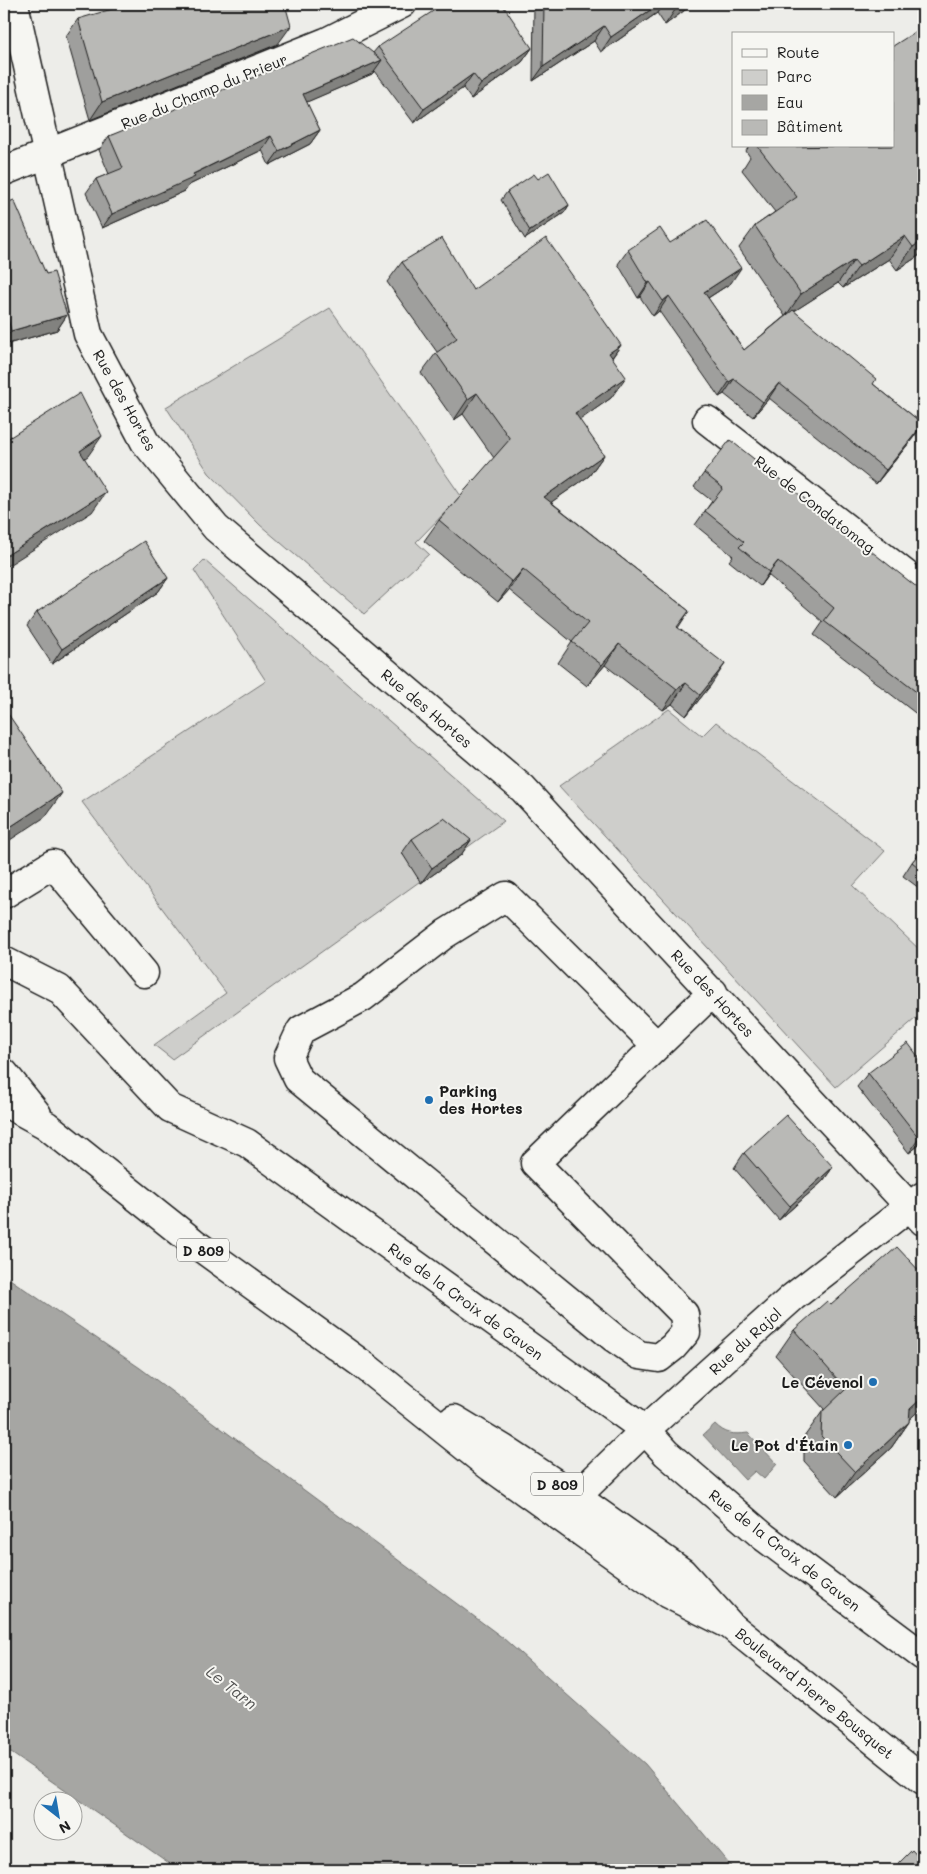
<svg xmlns="http://www.w3.org/2000/svg" width="927" height="1874" font-family="Mali,sans-serif">
	<rect width="100%" height="100%" fill="#edede9"/>
	<filter id="ink" filterUnits="userSpaceOnUse"><feTurbulence type="fractalNoise" baseFrequency=".02" numOctaves="2"/><feDisplacementMap in="SourceGraphic" scale="10" xChannelSelector="R" yChannelSelector="G"/><feConvolveMatrix kernelMatrix="1 2 1 2 8 2 1 2 1" color-interpolation-filters="sRGB"/></filter>
	<g filter="url(#ink)">
		<!-- green -->
		<path fill="#cececb" stroke="#757574" d="M330 308 461 496 416 542 429 554 364 614 260 525 209 473 166 407Z
			M204 560 504 821 172 1059 154 1045 226 993 82 802 266 681 194 570Z
			M669 709 702 736 716 722 885 851 853 886 923 953V1012L836 1087 559 786Z"/>
		<!-- water -->
		<path fill="#a6a6a3" stroke="#6f6f6d" d="M4 1275 140 1368 503 1638 645 1764 734 1870H179L4 1748Z
			M715 1424C725 1434 733 1435 748 1433L777 1464 764 1479 755 1471 745 1480 703 1435Z"/>
		<g fill="none" stroke-linecap="round" stroke-linejoin="round">
			<defs>
				<path id="minor" d="M14 4 88 334 145 442 216 528 523 789 923 1221
					M4 171 326 42 402 4
					M707 420 923 588
					M4 894 53 864 144 973
					M4 961 59 989 170 1108 247 1143 645 1430 666 1453 764 1537 923 1656
					M657 1046 506 896 445 934 363 997 301 1030 288 1058 298 1079 614 1338 639 1355 659 1358 673 1347 686 1332 684 1314 535 1163 713 992
					M576 1497 645 1430 793 1297 923 1196"/>
				<path id="major" d="M4 1073 37 1114
					M4 1102 46 1125 193 1242 366 1367 488 1465 668 1594 730 1625
					M454 1419 502 1448 576 1497 682 1572 730 1625 923 1780"/>
			</defs>
			<!-- minor casing -->
			<use href="#minor" stroke="#1c1c1c" stroke-width="31"/>
			<!-- major casing -->
			<use href="#major" stroke="#1c1c1c" stroke-width="31"/>
			<!-- minor -->
			<use href="#minor" stroke="#f6f6f2" stroke-width="28"/>
			<!-- major -->
			<use href="#major" stroke="#f6f6f2" stroke-width="28"/>
		</g>
		<!-- wall -->
		<path fill="#9f9f9d" stroke="#1c1c1c" d="M534 4H693L665 25 657 13 601 52 594 41 533 81Z
			M78 19 278 44 90 120 66 36Z
			M378 47 532 48 522 62 471 99 463 88 414 123 375 71 372 74 306 102 320 130 310 144 269 165 262 150 189 185 185 191 102 228 86 193 96 179 109 174 99 150 109 136 373 53Z
			M749 146H893L923 253 897 270 889 259 843 288 838 283 794 311 873 384 923 424 913 438 876 484 769 398 753 417 724 394 719 397 659 311 653 316 640 297 638 298 618 264 628 250 670 243 731 283 708 298 744 350 785 316 739 248 755 226 775 212 742 170 750 157 746 151Z
			M538 179 569 205 564 213 525 239 501 200 507 192Z
			M4 204 46 274 67 315 57 330 4 345Z
			M402 262 473 290 621 345 612 358 611 398 579 420 604 455 589 476 551 502 689 611 678 628 711 685 686 716 672 704 663 710 605 665 587 686 558 663 572 642 509 590 498 602 424 541 439 520 494 458 463 414 454 420 421 373 436 353 437 352 387 282Z
			M704 473 923 592V719L814 635 823 622 768 575 760 586 729 561 733 556 695 525 712 501 694 487Z
			M168 578 158 592 52 664 27 626 37 612Z
			M923 723V731L919 729Z
			M412 839 471 840 461 855 421 883 402 853Z
			M923 849V891L903 876 912 862Z
			M923 1063V1142L909 1153 857 1087 868 1073Z
			M744 1153 833 1167 823 1181 779 1220 734 1168Z
			M923 1275V1407L909 1419V1422L891 1448 837 1497 804 1461V1437L822 1412 824 1409 776 1356 794 1330 831 1305Z"/>
		<!-- shaded-wall -->
		<path fill="#82827f" stroke="#1c1c1c" d="M659 4H663L657 13 601 52 611 37Z
			M684 4H693L665 25 675 10Z
			M291 26 278 44 90 120 102 102Z
			M604 26 594 41 533 81 543 67Z
			M532 48 522 62 471 99 481 84Z
			M382 60 372 74 293 108 303 94Z
			M473 74 463 88 414 123 424 109Z
			M320 130 310 144 269 165 279 151Z
			M271 136 262 150 189 185 185 191 102 228 112 214Z
			M569 205 564 213 525 239 530 231Z
			M905 236 889 259 843 288 859 266Z
			M923 240V253L897 270 913 247Z
			M854 260 838 283 785 317 801 294Z
			M741 268 731 283 694 307 704 292Z
			M650 282 640 297 638 298 648 283Z
			M669 296 659 311 653 316 663 301Z
			M67 315 57 330 4 345V341L11 331Z
			M621 345 606 366 609 353Z
			M626 377 611 398 560 434 575 413Z
			M734 379 724 394 719 397 729 382Z
			M779 383 769 398 753 417 763 402Z
			M477 393 463 414 454 420 468 399Z
			M923 424 913 438 876 484 886 470Z
			M102 436 88 456 66 471 80 451Z
			M604 455 589 476 530 517 544 497Z
			M106 492 92 512 4 568V557Z
			M778 561 768 575 760 586 769 572Z
			M523 569 509 590 498 602 512 582Z
			M168 578 158 592 52 664 62 649Z
			M619 644 605 665 587 686 602 665Z
			M725 664 711 685 686 716 700 695Z
			M686 683 672 704 663 710 677 689Z
			M62 793 45 817 4 844V831Z
			M471 840 461 855 421 883 432 868Z
			M923 1135V1142L909 1153 919 1138Z
			M833 1167 823 1181 779 1220 790 1206Z
			M923 1397V1407L893 1434 910 1409Z
			M909 1422 891 1448 837 1497 855 1472Z"/>
		<!-- building -->
		<path fill="#b9b9b6" stroke="#1c1c1c" d="M129 4H285L291 26 102 102 78 19Z
			M444 4H502L532 48 481 84 473 74 424 109 378 47Z
			M544 4H659L611 37 604 26 543 67Z
			M671 4H684L675 10Z
			M923 27V240L913 247 905 236 859 266 854 260 801 294 755 226 797 197 758 147 893 146V46Z
			M353 37 382 60 303 94 320 130 279 151 271 136 193 174 195 177 112 214 96 179 123 168 109 136Z
			M549 172 569 205 530 231 507 192 534 174 538 179Z
			M14 200 46 274 54 272 67 315 11 331 4 301V204Z
			M707 220 741 268 704 292 744 350 793 310 876 379 873 384 923 424 886 470 779 383 763 402 734 379 729 382 669 296 663 301 650 282 648 283 628 250 660 228 670 243Z
			M442 238 473 290 546 238 621 345 609 353 626 377 575 413 604 455 544 497 689 611 677 627 725 664 700 695 686 683 677 689 619 644 602 665 572 642 588 623 523 569 512 582 439 520 510 439 477 393 468 399 436 353 457 338 402 262Z
			M80 393 102 436 80 451 106 492 4 557V441Z
			M730 440 923 592V697L824 621 834 608 778 561 769 572 739 547 744 542 705 511 723 488 704 473Z
			M144 541 168 578 62 649 37 612Z
			M4 708 62 793 4 831Z
			M444 818 471 840 432 868 412 839Z
			M923 849V871L912 862Z
			M908 1043 923 1063V1135L919 1138 868 1073Z
			M786 1115 833 1167 790 1206 744 1153Z
			M897 1247 923 1275V1397L910 1409 909 1422 855 1472 821 1436 822 1412 846 1389 794 1330 827 1301 831 1305Z
			M912 1850 923 1862V1870H892Z"/>
	</g>
	<!-- markers -->
	<g fill="#1f6fb2" stroke="#f6f6f2" stroke-width="2">
		<circle cx="429" cy="1100" r="5"/>
		<circle cx="873" cy="1382" r="5"/>
		<circle cx="848" cy="1445" r="5"/>
	</g>
	<g text-anchor="middle" dominant-baseline="central" stroke-width="4" stroke-linejoin="round" paint-order="stroke">
		<!-- shield labels -->
		<g fill="#f6f6f2" stroke="#5d5d5c" stroke-width="1">
			<rect x="177" y="1238.5" width="52" height="23" rx="4"/>
			<rect x="531" y="1472.5" width="52" height="23" rx="4"/>
		</g>
		<g font-size="14" font-weight="bold" fill="#1c1c1c">
			<text x="203" y="1250">D 809</text>
			<text x="557" y="1484">D 809</text>
		</g>
		<!-- street labels -->
		<g font-size="15" fill="#1c1c1c" stroke="#f6f6f2">
			<text transform="translate(204 91) rotate(-22)">Rue du Champ du Prieur</text>
			<text transform="translate(125 400) rotate(61)">Rue des Hortes</text>
			<text transform="translate(815 504) rotate(38)">Rue de Condatomag</text>
			<text transform="translate(427 708) rotate(40)">Rue des Hortes</text>
			<text transform="translate(713 993) rotate(47)">Rue des Hortes</text>
			<text transform="translate(466 1301) rotate(36)">Rue de la Croix de Gaven</text>
			<text transform="translate(745 1341) rotate(-42)">Rue du Rajol</text>
			<text transform="translate(785 1550) rotate(38)">Rue de la Croix de Gaven</text>
			<text transform="translate(815 1693) rotate(39)">Boulevard Pierre Bousquet</text>
		</g>
		<!-- poi labels -->
		<g font-size="15" font-weight="bold" fill="#1c1c1c" stroke="#f6f6f2" text-anchor="end">
			<text x="439" y="1091" text-anchor="start">Parking<tspan x="439" dy="17">des Hortes</tspan></text>
			<text x="863" y="1382">Le Cévenol</text>
			<text x="838" y="1445">Le Pot d'Étain</text>
		</g>
		<!-- water labels -->
		<g font-size="16" font-style="italic" fill="#535352" stroke="#f6f6f2">
			<text transform="translate(232 1687) rotate(38)">Le Tarn</text>
		</g>
	</g>
	<!-- margin -->
	<rect width="927" height="1874" fill="none" stroke="#f6f6f2" stroke-width="20"/>
	<rect x="10" y="10" width="907" height="1854" fill="none" stroke="#1c1c1c" stroke-width="2" filter="url(#ink)"/>
	<!-- legend -->
	<rect x="732" y="32" width="162" height="115" fill="#f6f6f2" stroke="#9f9f9c"/>
	<rect x="742" y="49" width="25" height="8" fill="#f6f6f2" stroke="#9f9f9c"/>
	<text x="777" y="58" font-size="15" fill="#1c1c1c">Route</text>
	<rect x="742" y="70" width="25" height="15" fill="#cececb" stroke="#9f9f9c"/>
	<text x="777" y="82" font-size="15" fill="#1c1c1c">Parc</text>
	<rect x="742" y="95" width="25" height="15" fill="#a6a6a3" stroke="#9f9f9c"/>
	<text x="777" y="108" font-size="15" fill="#1c1c1c">Eau</text>
	<rect x="742" y="120" width="25" height="15" fill="#b9b9b6" stroke="#9f9f9c"/>
	<text x="777" y="132" font-size="15" fill="#1c1c1c">Bâtiment</text>
	<!-- north arrow -->
	<g transform="translate(58 1816) rotate(149)"><circle r="24" fill="#f6f6f2" stroke="#9f9f9c"/>
	<path d="M0-4L9 19L0 12L-9 19Z" fill="#1f6fb2"/>
	<text y="-8" font-size="14" font-weight="bold" text-anchor="middle" fill="#1c1c1c">N</text>
	</g>
</svg>
